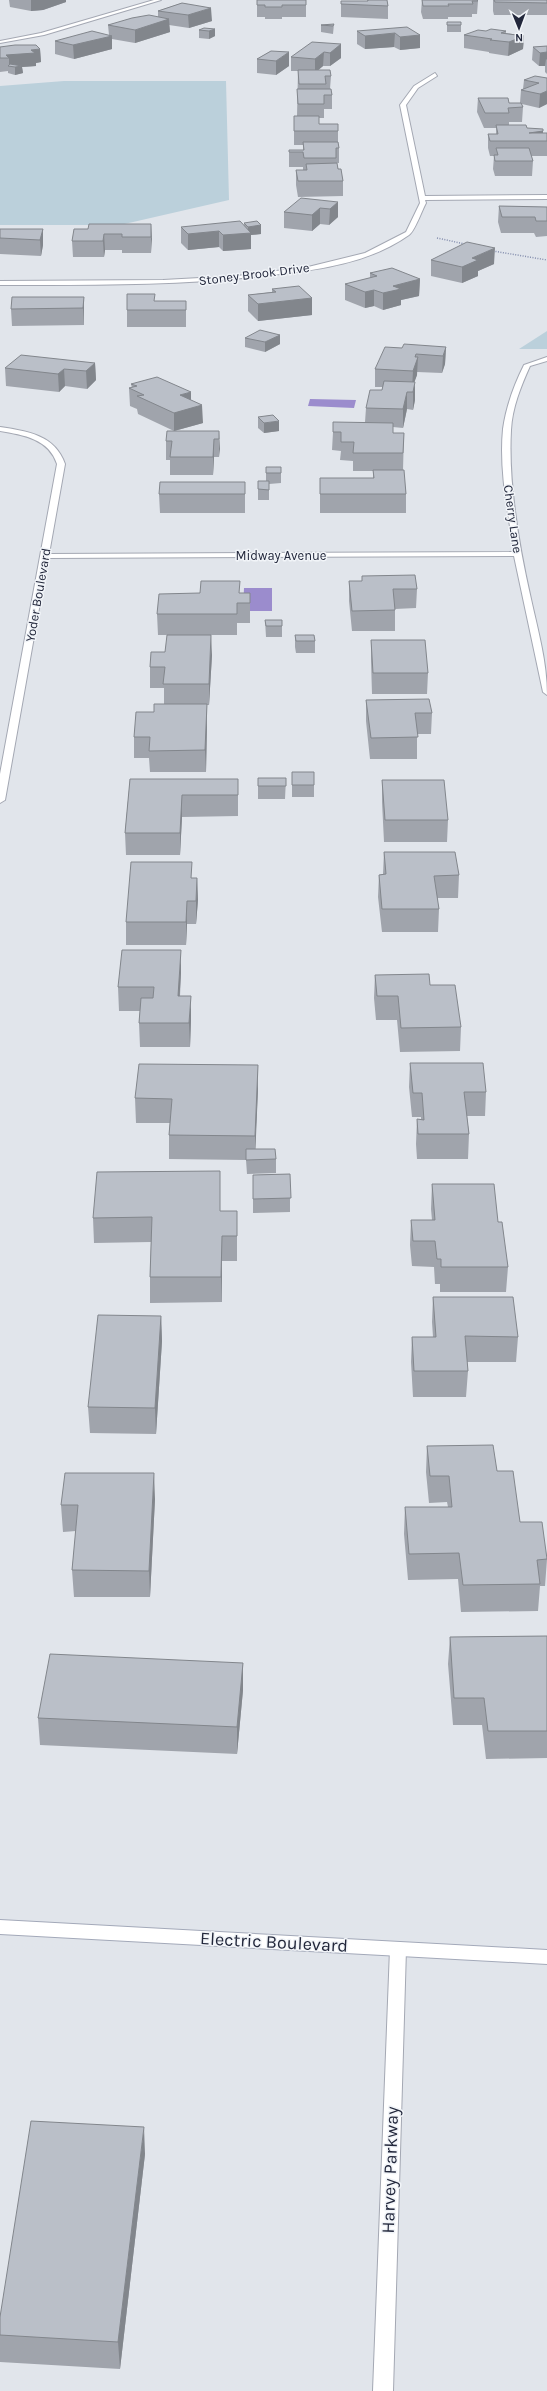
<svg xmlns="http://www.w3.org/2000/svg" width="547" height="2391" font-family="Karla,sans-serif">
	<rect width="100%" height="100%" fill="#e1e5eb"/>
	<!-- green -->
	<path fill="#bbd0db" d="M64 81H226L229 200 120 225H0V86Z
		M547 331V349H519Z"/>
	<!-- water -->
	<path fill="#9b8ccd" d="M310 399 356 400 354 408 308 406Z
		M244 588H272V611H243Z"/>
	<g fill="none" stroke-linecap="round" stroke-linejoin="round">
		<defs>
			<path id="street" d="M154 0H161L44 35 0 43V41L41 33Z
				M435 73 437 76 418 88 406 105 425 196 547 195V199L425 200 426 203C422 210 415 231 409 235 370 263 318 270 272 275 181 286 91 285 0 285V281L163 280 237 276 308 267 365 253 406 232 420 203 400 105 414 86Z
				M547 357V361L530 366C521 386 512 408 511 430 508 485 519 546 531 599 538 631 547 662 547 695L543 692 514 556 48 558 5 800 0 803V774L57 464C49 439 24 435 0 431V427C27 431 55 435 65 464L49 554 514 552C508 512 499 470 503 429 506 407 514 385 524 365Z
				M398 1942 404 1944 406 1949 393 2391H373L390 1949 392 1944Z"/>
			<path id="secondary" d="M0 1920 547 1950V1964L0 1934Z"/>
		</defs>
		<!-- street casing -->
		<use href="#street" stroke="#a4a8b3" stroke-width="2"/>
		<!-- secondary casing -->
		<use href="#secondary" stroke="#a3a9b9" stroke-width="2"/>
		<!-- path -->
		<path stroke="#838dad" stroke-width="1.5" stroke-dasharray="1 1.5" stroke-linecap="butt" d="M437 238 465 244
			M493 251 547 260"/>
		<!-- street -->
		<use href="#street" fill="#fff" fill-rule="evenodd"/>
		<!-- secondary -->
		<use href="#secondary" fill="#fff" fill-rule="evenodd"/>
	</g>
	<!-- wall -->
	<path fill="#a0a4ac" d="M9 0H66V2L43 10 31 11 10 7Z
		M306 0V17H282V19H265V17H257V5Z
		M367 0H387L388 6V19L341 17V1H367Z
		M422 0 478 1 477 14H472V17H448V19H423L421 12Z
		M493 0H547V15H494L493 11Z
		M182 3 212 21 189 28 169 25 170 32 135 43 112 39V49L74 59 55 54V41L109 35 108 25 158 17V11Z
		M447 22 461 25V32H447Z
		M334 24 333 34 321 32V25Z
		M215 29V36L209 39 199 38V30Z
		M357 31 420 35V48L400 50 394 47 365 49 357 44Z
		M506 31V33L524 36 523 49 508 56 489 53V52L464 48V35Z
		M341 44V58L330 66H323L318 70 331 76 330 89 332 95V109H324V118H319V124L338 131V142L339 148V163H336L343 181V196L298 197 296 185V170H303V167H289V152L303 150V145H294V116H297L298 71H291V57Z
		M547 46V74L545 72V66H539L532 60 533 47Z
		M0 47 40 49 41 62 36 63V66L22 67 23 73 15 75 8 73V71L0 72Z
		M271 51 289 66 276 75 257 73V59Z
		M547 78V104L539 108 522 104 523 107 522 122H509V125L527 128 543 131V133H547V156H531L533 161 532 176H495L493 169 494 156H490L488 148V134H496V128H484L477 112 478 98 509 103H520L521 90 523 89 524 80Z
		M338 202V217L329 225 320 224 312 231 284 228V212Z
		M499 206 547 207V236L536 237 534 233H501L498 222Z
		M244 223 261 225V234L251 235V249L223 251 219 247 188 250 181 243V227L244 225Z
		M151 224V253H122V250H105L104 257H73L72 241 88 229Z
		M0 229H43V245L41 256 0 254Z
		M431 260 494 264 478 271V276L462 283 431 276Z
		M370 273 420 279 419 296 401 300V305L383 310 374 306 365 308 345 300V284L370 278Z
		M272 289 312 298V315L258 321 248 311V295L272 292Z
		M84 297V325L12 326 11 309Z
		M155 301H186V327H127V310Z
		M280 335V344L265 352 245 347V338Z
		M446 347 445 364 442 373 417 372V375L414 382 415 400 413 410 407 409 403 428 393 427V433H404L403 470 406 494V513H320V478H373V471H353V461L340 460 341 451 332 450 333 432 365 422 366 408 382 390 383 387H375V369L402 348Z
		M95 363 96 380 87 389 65 386 59 392 6 386 5 368Z
		M131 384 191 400 203 423 174 431H219V457H214L213 475H170V460H166V441L174 431 138 414 137 409 130 406 129 388H132Z
		M258 417 279 431 264 433 258 428Z
		M266 467 281 473V483L269 484V500H258V481H266Z
		M245 482V513H160L159 494Z
		M362 576 417 589 416 608 395 609V631H352L349 601V581H362Z
		M200 593H250V623H237V635H158L157 614Z
		M265 620 282 626V637H266Z
		M295 635 315 641V653H296L295 647Z
		M371 640 428 673 427 694H372L371 661Z
		M212 655 209 705H207V725L206 772H150L149 758H134V737L154 712 164 704V688H150V667Z
		M366 700 432 713 431 734H417V759H370L366 721Z
		M292 772H314V797H292Z
		M258 778H286L285 799H258Z
		M130 779H238V816L182 817 180 855H126L125 833Z
		M382 780 448 820 447 842H384L382 802Z
		M384 852 459 875 458 898H437L439 909 438 932H382L378 897 379 875 383 874Z
		M197 878 198 900 196 924H187L186 945H126V922Z
		M181 973 180 996 191 1020 190 1047H140L139 1023 140 1011H119L118 987Z
		M375 975 430 985 461 1027 460 1051 400 1052 397 1020H376L374 998Z
		M410 1063 486 1092 485 1116H467L469 1134 468 1159H417L416 1144 417 1119 421 1120V1117H412L409 1087Z
		M258 1089 255 1149 276 1159V1173L247 1174 246 1160 169 1159V1135L170 1123H136L135 1098Z
		M220 1171V1211H237V1261H222V1302L150 1303V1277L151 1242 94 1243 93 1218Z
		M290 1174V1212L253 1213V1175Z
		M432 1184 498 1222 508 1267 506 1292H440V1284H435L434 1267 412 1266 410 1245 411 1220H432L431 1209Z
		M433 1297 518 1337 516 1362H467L468 1371 466 1397H413L411 1362 412 1337H433L432 1322Z
		M161 1316 162 1341 156 1434 90 1433 88 1407Z
		M427 1446 497 1471 520 1522 547 1559 545 1586H540L538 1611 461 1612 458 1579 408 1580 404 1534 405 1507H448L447 1502 429 1503 426 1472Z
		M155 1499 150 1597H74L72 1570 76 1531 63 1532 61 1505Z
		M547 1636V1758L486 1759 482 1725H453L448 1664 450 1637Z
		M243 1663V1690L237 1754 40 1745 38 1718Z
		M145 2154 120 2369 0 2362V2317Z"/>
	<!-- shaded-wall -->
	<path fill="#82868c" d="M31 0H66V2L43 10 31 11Z
		M211 8 212 21 189 28 188 15Z
		M169 19 170 32 135 43V30Z
		M215 29V36L209 39V31Z
		M395 33 394 47 365 49V36Z
		M420 35V48L400 50V37Z
		M112 36V49L74 59 73 45Z
		M524 36 523 49 508 56 509 42Z
		M341 44V58L330 66V53Z
		M40 49 41 62 36 63V66L22 67 23 73 15 75V67L9 66V58L6 55 31 50Z
		M289 52V66L276 75V61Z
		M324 52 323 66 315 73V59Z
		M547 52V60L546 59 545 66H539L540 53Z
		M547 91V104L539 108 540 94Z
		M543 131V141L529 133Z
		M338 202V217L329 225 330 209Z
		M320 208V224L312 231V215Z
		M151 224 152 239 151 253Z
		M261 225V234L251 235V249L223 251V235L248 233V227Z
		M43 229V245L41 256 40 240Z
		M219 231V247L188 250V234Z
		M104 234 105 250 104 257 103 241Z
		M495 248 494 264 478 271V276L462 283V267L472 258Z
		M420 279 419 296 401 300V305L383 310V293L393 286Z
		M374 290V306L365 308V292Z
		M84 297V325L83 308Z
		M312 298V315L258 321V304Z
		M280 335V344L265 352V342Z
		M446 347 445 364 442 373 443 356Z
		M416 354V362L418 357 417 375 412 389 413 371 415 357Z
		M95 363 96 380 87 389 86 371Z
		M64 369 65 386 59 392 58 374Z
		M415 382V400L413 410V392Z
		M191 392V408L202 405 203 423 174 431V413L180 395Z
		M407 392V409L403 428V409Z
		M279 421V431L264 433V423Z
		M219 431 220 449 219 457Z
		M214 439V457L213 475V457Z
		M211 635 212 655 209 705V684Z
		M207 704V725L206 772 205 750Z
		M182 795V817L180 855V833Z
		M197 878 198 900 196 924V901Z
		M187 901V924L186 945V922Z
		M181 950V973L178 1020V996Z
		M191 996V1020L190 1047 189 1023Z
		M258 1065V1089L255 1160V1136Z
		M222 1236V1302L221 1277Z
		M161 1316 162 1341 156 1434 155 1408Z
		M154 1473 155 1499 150 1597 149 1571Z
		M243 1663V1690L237 1754V1727Z
		M144 2127 145 2154 120 2369 118 2342Z"/>
	<!-- building -->
	<path fill="#babfc8" stroke="#82868c" d="M257 0H306V5H282V7H265V5H257Z
		M368 0H387L388 6 341 4V1H368Z
		M422 0H477L478 1H472L473 4H448L449 6H423Z
		M494 0H547V3L495 2Z
		M182 3 211 8 188 15 158 11Z
		M149 15 169 19 135 30 108 25 132 18Z
		M447 22H461V25H447Z
		M334 24 333 26 321 25Z
		M407 27 420 35 400 37 395 33 365 36 357 31Z
		M204 28 215 29 209 31 199 30Z
		M491 29 506 31 501 33 524 36 509 42 490 40 492 39 464 35 478 30 486 31Z
		M92 31 112 36 73 45 55 41Z
		M312 42 341 44 330 53 324 52 315 59 291 57Z
		M15 45H36L40 49 31 50 35 53 6 55 9 58H0V47Z
		M547 46V52L540 53 533 47Z
		M271 51 289 52 276 61 257 59Z
		M10 64 22 66 15 67 8 66Z
		M298 70H330L331 76H325L326 84H299Z
		M535 76 547 78V91L540 94 521 90 539 83 524 80Z
		M297 89H331L332 95H324V104H298Z
		M478 98H508L509 103H521L523 107 508 108 509 113H485Z
		M294 116H319V124H338V131H294Z
		M496 125H526L527 128 543 129V131L529 133H547V141H490L488 134H498Z
		M303 142H338L339 148H336V158H304L303 152H289V150H304Z
		M496 148H529L533 161H495L494 155H498Z
		M337 163 338 169H341L343 181H298L296 170H307L306 164Z
		M301 198 338 202 330 209 320 208 312 215 284 212Z
		M499 206 547 207V221H536L535 217H502Z
		M240 221 251 233 223 235 219 231 188 234 181 227Z
		M257 221 261 225 248 227 244 223Z
		M89 224H151V237H122V234H104L103 241H72L74 229H88Z
		M0 229H43L40 240 0 238Z
		M467 242 495 248 472 258 478 260 462 267 431 260Z
		M392 268 420 279 393 286 401 289 383 293 374 290 365 292 345 284 377 276 370 273Z
		M299 286 312 298 258 304 248 295 276 292 272 289Z
		M127 294H155L154 301H186V310H127Z
		M12 297H84L83 308 11 309Z
		M260 330 280 335 265 342 245 338Z
		M404 344 446 347 443 356 416 354 415 357H418L413 371 375 369 385 347 402 348Z
		M21 355 95 363 86 371 64 369 58 374 5 368Z
		M157 377 191 392 180 395 202 405 174 413 137 396 144 395 129 388 137 386 131 384Z
		M384 381 415 382 413 392H407L403 409 366 408 370 390H382Z
		M273 415 279 421 264 423 258 417Z
		M333 422 393 423V433H404L403 453H353L354 442H341V432H333Z
		M167 431H219V439H214L213 457H170L172 441H166Z
		M266 467H281V473H266Z
		M373 470H404L406 494H320V478H374Z
		M258 481H269V490L258 489Z
		M160 482H245V494H159Z
		M415 575 417 589H393L395 610 352 611 349 581H362V576Z
		M201 581H240L239 593H250V603H237V614H157L159 594 200 593Z
		M265 620H282V626H266Z
		M167 635H211L209 684H163L165 667H150L151 652H165Z
		M295 635H314L315 641H296Z
		M371 640H425L428 673H373Z
		M429 699 432 713H415L418 737 371 738 366 700Z
		M154 704H207L205 750 149 751 150 737H134L136 712H154Z
		M292 772H314V785H292Z
		M258 778H286V786H258Z
		M130 779H238V795H182L180 833H125Z
		M382 780H444L448 820H385Z
		M384 852H455L459 875 434 876 439 909H382L379 875 386 874Z
		M131 862H192L191 878H197L196 901H187L186 922H126Z
		M122 950H181L178 996H191L189 1023H139L141 998H153L154 987H118Z
		M429 974 430 985H455L461 1027 401 1028 398 996H377L375 975Z
		M410 1063H483L486 1092H464L469 1134H418L417 1119 424 1120 422 1093H413Z
		M139 1064 258 1065 255 1136 169 1135 172 1099 135 1098Z
		M246 1149H275L276 1159 246 1160Z
		M220 1171V1211H237V1236H222L221 1277H150L152 1217 93 1218 97 1172Z
		M290 1174 291 1198 253 1199V1175Z
		M432 1184H494L498 1222H502L508 1267H441V1259H437L435 1241H413L411 1220H435Z
		M433 1297H513L518 1337 465 1336 468 1371H414L412 1337H436Z
		M98 1315 161 1316 155 1408 88 1407Z
		M493 1445 497 1471H513L520 1522H542L547 1559 537 1560 540 1584 463 1585 459 1553 409 1554 405 1507H452L449 1476H430L427 1446Z
		M65 1473H154L149 1571 72 1570 78 1505H61Z
		M547 1636V1731H488L484 1698H454L450 1637Z
		M50 1654 243 1663 237 1727 38 1718Z
		M31 2121 144 2127 118 2342 0 2335V2317Z"/>
	<g text-anchor="middle" dominant-baseline="central" stroke-width="3" stroke-linejoin="round" paint-order="stroke">
		<!-- far-street labels -->
		<g font-size="13" fill="#22273b" stroke="#f1f4f8">
			<text transform="translate(254 274) rotate(-7)">Stoney Brook Drive</text>
			<text transform="translate(513 519) rotate(82)">Cherry Lane</text>
			<text x="281" y="555">Midway Avenue</text>
			<text transform="translate(38 595) rotate(-80)">Yoder Boulevard</text>
		</g>
		<!-- near-street labels -->
		<g font-size="18" fill="#22273b" stroke="#f1f4f8">
			<text transform="translate(274 1942) rotate(3)">Electric Boulevard</text>
			<text transform="translate(390 2170) rotate(-88)">Harvey Parkway</text>
		</g>
	</g>
	<!-- north arrow -->
	<g transform="translate(519 28) rotate(179)" stroke="#f1f4f8" stroke-width="3" paint-order="stroke">
	<path d="M0-3L7 15L0 10L-7 15Z" fill="#22273b"/>
	<text y="-6" font-size="11" font-weight="bold" text-anchor="middle" fill="#22273b">N</text>
	</g>
</svg>
